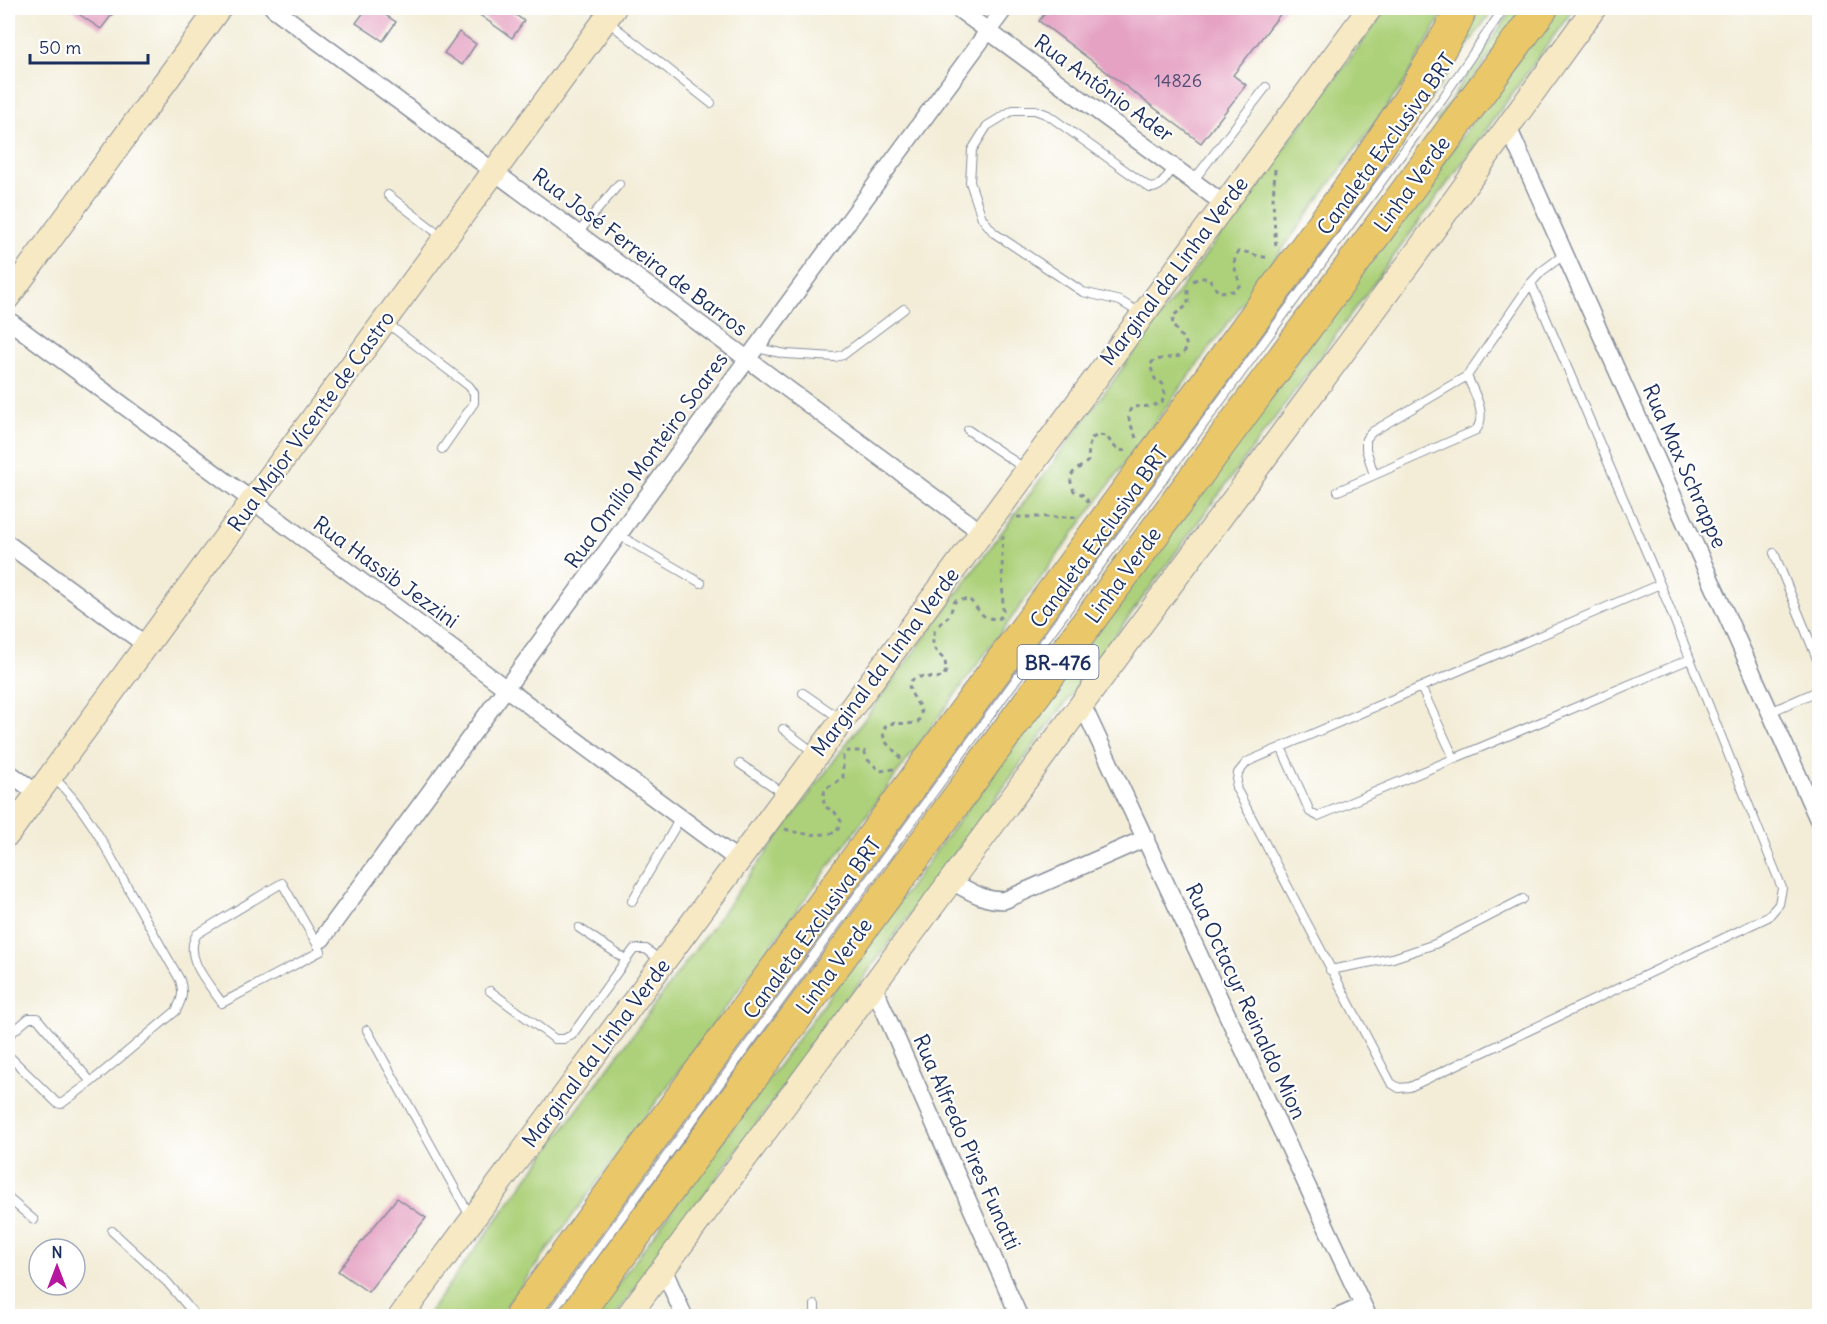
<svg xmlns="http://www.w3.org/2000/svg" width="1827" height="1324" font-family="Delius,sans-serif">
	<rect width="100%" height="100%" fill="#fff"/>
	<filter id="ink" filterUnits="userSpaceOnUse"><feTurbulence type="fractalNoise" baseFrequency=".0167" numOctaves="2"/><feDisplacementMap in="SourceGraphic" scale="12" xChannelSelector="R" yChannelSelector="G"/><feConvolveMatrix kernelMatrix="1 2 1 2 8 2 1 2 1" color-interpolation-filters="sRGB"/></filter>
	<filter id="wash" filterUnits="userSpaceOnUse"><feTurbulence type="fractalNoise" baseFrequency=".008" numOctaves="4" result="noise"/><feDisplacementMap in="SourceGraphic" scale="24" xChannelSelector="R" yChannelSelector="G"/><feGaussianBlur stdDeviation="1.35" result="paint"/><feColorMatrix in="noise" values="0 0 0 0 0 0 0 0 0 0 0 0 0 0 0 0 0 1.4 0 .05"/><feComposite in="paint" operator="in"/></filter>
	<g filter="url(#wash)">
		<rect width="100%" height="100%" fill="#f3edd8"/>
		<!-- green -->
		<path fill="#add17a" stroke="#64806c" stroke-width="1.5" d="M1387 8H1446L1405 82 499 1316H426Z
			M1474 8H1494L1422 111 1419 108Z
			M1513 8H1526L1439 123 1436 121Z
			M1556 8H1574L1463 162 615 1316H594Z"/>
		<g id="blocks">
			<!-- building -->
			<path fill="#e5a2c2" d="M70 8H117L101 29Z
				M367 8H384L381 12 396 22 383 41 356 23Z
				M470 8H506L524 21 512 38Z
				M1049 8H1285L1233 75 1246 85 1201 143 1039 21Z
				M459 32 476 44 462 65 444 53Z
				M397 1198 426 1218 368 1292 338 1271Z"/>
		</g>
	</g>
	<g filter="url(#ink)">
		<use href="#blocks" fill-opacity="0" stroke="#878e9b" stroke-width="1.5"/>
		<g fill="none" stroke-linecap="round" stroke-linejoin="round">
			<defs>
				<path id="lane" d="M606 20 711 103
					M1193 181 1266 87
					M388 195 444 238
					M578 233 619 184
					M1531 283 1660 584 1782 888 1779 904 1768 917 1410 1087 1399 1088 1391 1083 1236 788 1238 773 1247 762 1660 584
					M1142 314 1120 301 1083 292 994 233 982 218 970 182 972 150 987 126 1013 110H1035L1048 115 1150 188C1162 189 1167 175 1174 167
					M387 323 469 386 474 393V403L442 449
					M756 348 786 354 835 357 843 355 904 309
					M968 430 1027 470
					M1374 475 1366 449V439L1372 432 1467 376 1531 283 1542 271 1565 254
					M1338 491 1476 430C1488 414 1474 393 1467 376
					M619 535 701 583
					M1774 553 1820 666
					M1421 687 1454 758
					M803 693 842 720
					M1770 712 1820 690
					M783 729 816 754
					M1281 747 1310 812 1318 816 1690 659
					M740 764 786 795
					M282 883 321 951 222 1003C210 985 182 957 197 934Z
					M632 901 674 829 679 816
					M579 928 625 959
					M1330 970 1393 958 1435 944 1523 899
					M490 991 555 1039H564L572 1035 634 949H646L662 962
					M367 1030 470 1216
					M8 1036 29 1018H37L91 1082
					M8 1055 57 1103 61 1104 91 1082 176 1011C182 999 184 993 180 980 161 946 142 913 123 879 103 842 84 806 53 777
					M8 1198 34 1220
					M112 1231 167 1282 196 1316
					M549 1316 1442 99 1504 8
					M815 1316V1305"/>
				<path id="street" d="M273 8 981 532
					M957 8 1224 204
					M1508 127 1820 824
					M8 320 738 860
					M8 544 146 645
					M1082 704 1368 1316
					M8 772 37 793
					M951 881C968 890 985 902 1005 900L1146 838
					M322 939 1005 8
					M873 985 1019 1316
					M663 1268 684 1316
					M1340 1316 1363 1306"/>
				<path id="secondary" d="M8 297 219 8
					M8 834 614 8
					M401 1316 1370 8
					M628 1316 1412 259 1594 8"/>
				<path id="highway" d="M521 1316 1362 171 1411 97 1455 23 1461 8
					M575 1316 1542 8"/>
			</defs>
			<!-- lane casing -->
			<use href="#lane" stroke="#878e9b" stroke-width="10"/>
			<!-- street casing -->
			<use href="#street" stroke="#878e9b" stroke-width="19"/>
			<!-- secondary casing -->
			<use href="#secondary" stroke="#878e9b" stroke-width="26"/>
			<!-- highway casing -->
			<use href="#highway" stroke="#878e9b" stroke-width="34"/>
			<!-- path -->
			<path stroke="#878e9b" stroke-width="3" stroke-dasharray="4.5 4.5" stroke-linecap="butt" d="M1275 169 1273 200 1276 249
				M1193 281 1200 278H1209L1218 292 1235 291 1240 285C1237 270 1230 266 1238 252 1249 250 1259 259 1269 257
				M1136 438C1133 427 1124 418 1132 407L1152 406 1162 402 1165 394 1162 383 1155 379 1150 365 1154 360 1181 356 1187 348 1186 343 1172 324 1174 315 1188 305V288
				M1088 503C1087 496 1080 493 1074 491 1065 471 1076 472 1088 461L1089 446 1092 438 1099 435 1106 436C1113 444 1116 453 1128 450
				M1017 517H1079
				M939 625 949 616 955 601 969 599C981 611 981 621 1000 618L1003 611 1002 551 1003 536
				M900 759V757C891 745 878 742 886 725 896 721 906 726 918 722 918 722 921 713 921 713 921 702 896 683 919 677 926 676 934 679 943 677L946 671 945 659C934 653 930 642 935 630
				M785 829C802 835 820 836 837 832L841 821 834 811 825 807 823 798 825 789 843 778V756L848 751H864L868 760 880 771 894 769"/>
			<!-- lane -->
			<use href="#lane" stroke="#fff" stroke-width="8"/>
			<!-- street -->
			<use href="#street" stroke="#fff" stroke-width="16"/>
			<!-- secondary -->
			<use href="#secondary" stroke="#f7e9c3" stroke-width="24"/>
			<!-- highway -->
			<use href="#highway" stroke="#eac769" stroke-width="32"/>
		</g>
	</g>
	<g text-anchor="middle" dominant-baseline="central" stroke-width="4.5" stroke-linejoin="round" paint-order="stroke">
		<!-- number labels -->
		<g font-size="18" fill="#4e4c77">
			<text x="1178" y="80">14826</text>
		</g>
		<!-- shield labels -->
		<rect fill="#fff" stroke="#5f6d8e" stroke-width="1.5" x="1017.5" y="645" width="81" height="34" rx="4.5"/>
		<g font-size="20" font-weight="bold" fill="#1b2f5e">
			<text x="1058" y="662">BR-476</text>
		</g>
		<!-- street labels -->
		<g font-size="21" fill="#1b2f5e" stroke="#fff">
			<text transform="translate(1104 88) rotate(36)">Rua Antônio Ader</text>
			<text transform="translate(1386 144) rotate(-54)">Canaleta Exclusiva BRT</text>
			<text transform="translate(1412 184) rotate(-54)">Linha Verde</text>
			<text transform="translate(640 252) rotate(37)">Rua José Ferreira de Barros</text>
			<text transform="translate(1174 271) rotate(-53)">Marginal da Linha Verde</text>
			<text transform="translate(311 421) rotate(-54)">Rua Major Vicente de Castro</text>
			<text transform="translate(646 460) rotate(-54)">Rua Omílio Monteiro Soares</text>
			<text transform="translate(1685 466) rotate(66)">Rua Max Schrappe</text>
			<text transform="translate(1099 537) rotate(-54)">Canaleta Exclusiva BRT</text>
			<text transform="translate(386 572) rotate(36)">Rua Hassib Jezzini</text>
			<text transform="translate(1123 575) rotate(-54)">Linha Verde</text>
			<text transform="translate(885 662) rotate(-53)">Marginal da Linha Verde</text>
			<text transform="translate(812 928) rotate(-54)">Canaleta Exclusiva BRT</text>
			<text transform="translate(834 966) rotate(-54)">Linha Verde</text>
			<text transform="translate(1246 1001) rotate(65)">Rua Octacyr Reinaldo Mion</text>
			<text transform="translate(596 1053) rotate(-53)">Marginal da Linha Verde</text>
			<text transform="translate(967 1142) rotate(66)">Rua Alfredo Pires Funatti</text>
		</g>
	</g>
	<!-- margin -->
	<rect width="1827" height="1324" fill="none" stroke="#fff" stroke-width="30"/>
	<!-- north arrow -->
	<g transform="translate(57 1267)"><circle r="28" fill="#ffffff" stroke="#a4acbf" stroke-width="1.5"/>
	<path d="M0-4.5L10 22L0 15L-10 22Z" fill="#b5179e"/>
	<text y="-9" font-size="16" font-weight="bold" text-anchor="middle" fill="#1b2f5e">N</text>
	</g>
	<!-- scale -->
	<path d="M30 54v9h118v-9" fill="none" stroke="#1b2f5e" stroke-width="3"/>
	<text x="39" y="54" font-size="18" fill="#1b2f5e" stroke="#ffffff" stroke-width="4.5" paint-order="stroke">50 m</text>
</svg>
